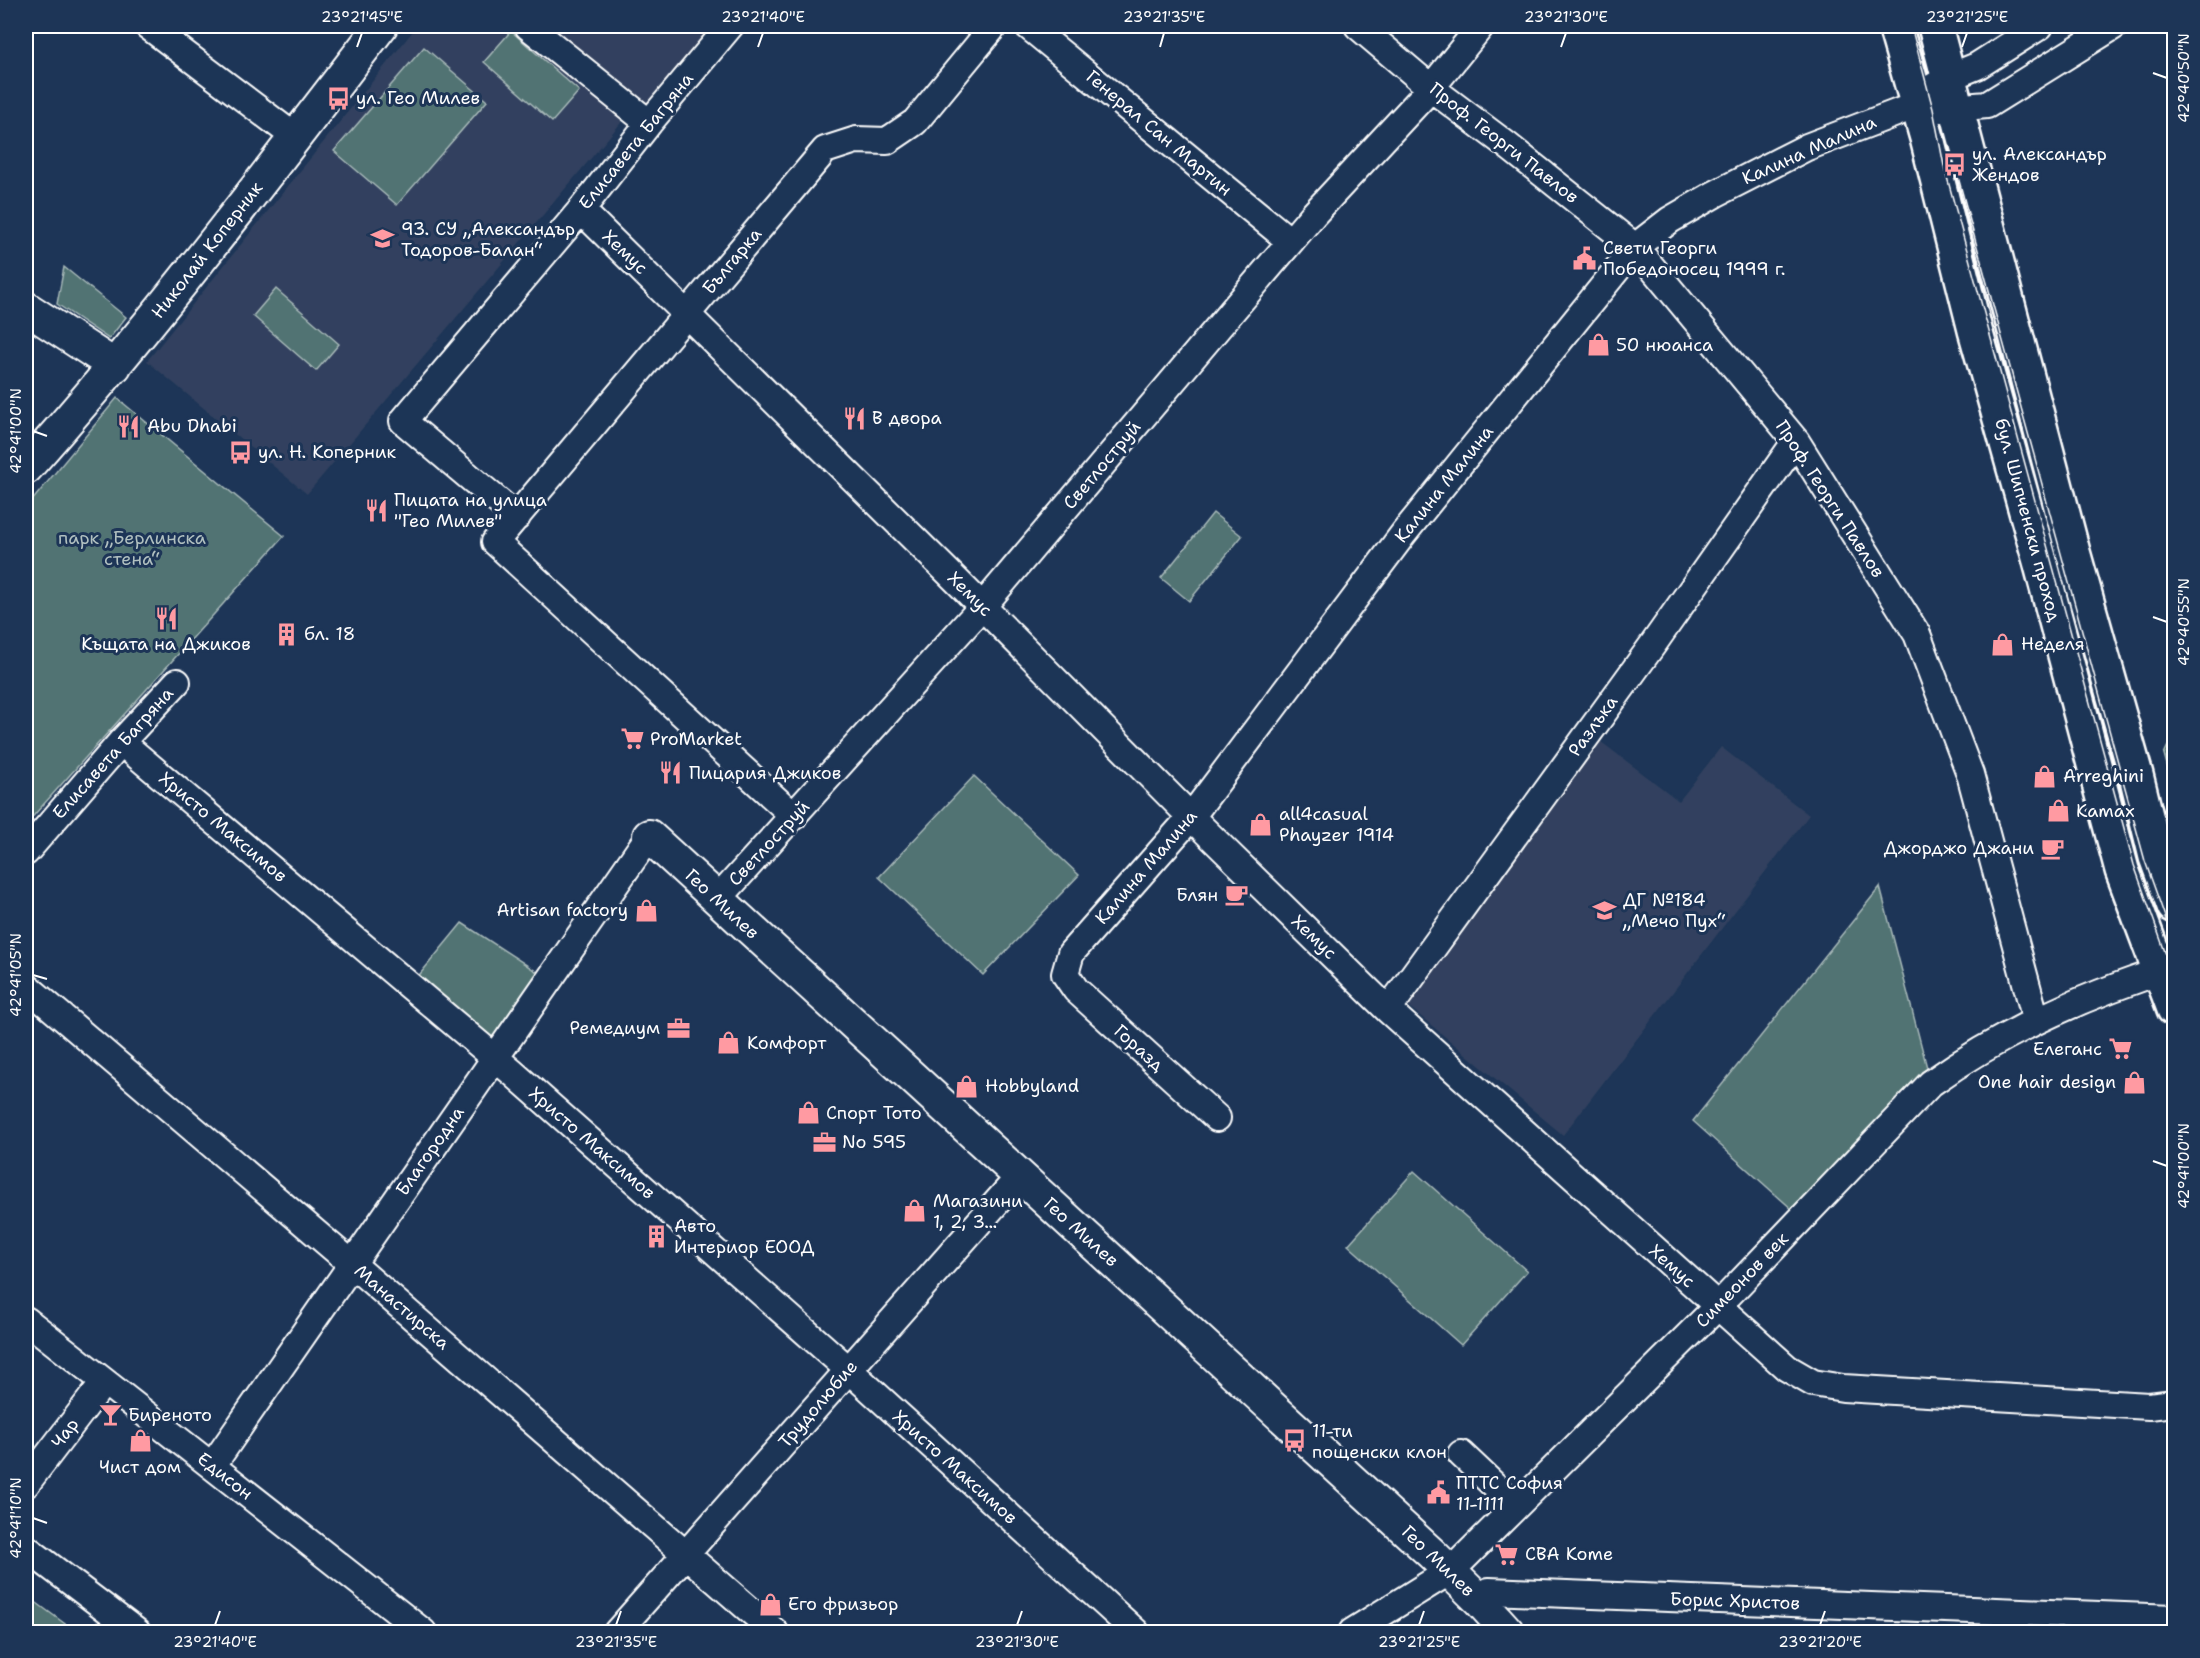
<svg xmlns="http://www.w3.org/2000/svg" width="2200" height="1658" font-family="'Shantell Sans',sans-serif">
	<rect width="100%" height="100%" fill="#1d3557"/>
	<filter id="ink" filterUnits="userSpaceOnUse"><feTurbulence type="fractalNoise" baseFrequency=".0167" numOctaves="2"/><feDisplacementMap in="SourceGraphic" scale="12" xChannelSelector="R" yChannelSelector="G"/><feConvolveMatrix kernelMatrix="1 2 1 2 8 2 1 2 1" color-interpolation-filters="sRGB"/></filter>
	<g filter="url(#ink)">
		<!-- built -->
		<path fill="#31415e" d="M417 26H509L625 118 307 494 147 361Z
			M550 26H713L647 105Z
			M1596 738 1679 801 1721 747 1809 815 1563 1135 1407 1005Z"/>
		<!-- green -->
		<path fill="#517373" stroke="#a8b9b9" stroke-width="1.5" d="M511 31 579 91 552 122 484 62Z
			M424 47 487 101 397 205 334 151Z
			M64 267 126 317 109 339 57 304Z
			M276 289 339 344 316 371 253 316Z
			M117 398 284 536 26 824V508Z
			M1213 513 1242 536 1189 601 1161 578Z
			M2174 733V790L2164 754Z
			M974 776 1079 875 983 975 879 877Z
			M1880 887 1931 1083 1802 1218 1693 1121Z
			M462 923 548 979 495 1057 411 985Z
			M1414 1171 1527 1271 1461 1345 1348 1245Z
			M26 1595 76 1632H26Z"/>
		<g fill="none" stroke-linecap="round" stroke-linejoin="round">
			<defs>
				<path id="minor" d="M148 26 295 137
					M528 26 649 123
					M1028 26 1290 241
					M1358 26 1431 88 1508 146 1635 247 1796 441 1917 634 1970 774 2036 1020
					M1917 105 1941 109 1987 105 2114 26
					M1917 105 1928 90 1950 77 1977 66 2040 26
					M581 210 957 581 1191 817 1388 1010 1787 1368 1813 1383 1843 1388 2149 1406 2174 1403
					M517 517 403 421 581 210 649 123 730 26
					M121 742 513 1073 849 1370 1136 1632
					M794 816 495 542 825 150 856 140 887 141 915 122 994 26
					M26 852 121 742 177 682
					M717 900 982 607 1313 215 1431 88 1481 26
					M26 986 352 1264 775 1632
					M1388 1010 1654 643 1796 441
					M1217 1118 1076 990 1065 974 1071 953 1191 817 1404 533 1635 247 1670 220 1715 194 1807 147 1917 105
					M26 1320 423 1632
					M1461 1454 1516 1506
					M212 1466 649 836
					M26 1484 104 1382
					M26 1548 137 1632
					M1479 1600 1489 1591 2174 1618
					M617 1632 1020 1176
					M1352 1632 1450 1571 1461 1561 1717 1307 1931 1083C2005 1030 2088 994 2174 967"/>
				<path id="tertiary" d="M26 308 115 366
					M26 468C152 327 266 175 381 26
					M649 836 1432 1554 1479 1600 1508 1632"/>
				<path id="secondary" d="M1895 26 1927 138 1975 330 2040 561 2122 870 2174 1009
					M1935 26 2073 552 2136 775 2156 857 2174 906"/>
			</defs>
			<!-- minor casing -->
			<use href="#minor" stroke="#fff" stroke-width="30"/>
			<!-- tertiary casing -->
			<use href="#tertiary" stroke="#fff" stroke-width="36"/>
			<!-- secondary casing -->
			<use href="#secondary" stroke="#fff" stroke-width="38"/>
			<!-- minor -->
			<use href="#minor" stroke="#1d3557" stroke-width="26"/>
			<!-- tertiary -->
			<use href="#tertiary" stroke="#1d3557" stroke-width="32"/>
			<!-- secondary -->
			<use href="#secondary" stroke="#1d3557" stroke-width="33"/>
			<!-- tram -->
			<path stroke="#fff" stroke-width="1.5" d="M1911 26 1933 109 1944 166 2134 865 2174 977
				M1946 133 2145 861 2174 942"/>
		</g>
	</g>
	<!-- ticks -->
	<path fill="none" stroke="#fff" stroke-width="2" d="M357 47 362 33M758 47 763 33M1160 47 1164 33M1561 47 1566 33M1962 47 1967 33M2153 73 2167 78M33 431 47 436M2153 617 2167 622M33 975 47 979M2153 1161 2167 1166M33 1518 47 1523M215 1625 220 1611M616 1625 621 1611M1017 1625 1022 1611M1419 1625 1424 1611M1820 1625 1825 1611"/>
	<!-- icons -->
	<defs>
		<symbol id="bus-bare" viewBox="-9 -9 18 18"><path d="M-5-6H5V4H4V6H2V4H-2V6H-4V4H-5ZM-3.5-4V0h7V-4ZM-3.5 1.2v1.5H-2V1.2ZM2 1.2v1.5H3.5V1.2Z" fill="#ff9aa2" stroke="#1d3557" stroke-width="2.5" paint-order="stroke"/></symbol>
		<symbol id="school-bare" viewBox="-9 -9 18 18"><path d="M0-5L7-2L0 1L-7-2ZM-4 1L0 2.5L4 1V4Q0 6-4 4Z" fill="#ff9aa2" stroke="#1d3557" stroke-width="2.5" paint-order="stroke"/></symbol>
		<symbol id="civic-bare" viewBox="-9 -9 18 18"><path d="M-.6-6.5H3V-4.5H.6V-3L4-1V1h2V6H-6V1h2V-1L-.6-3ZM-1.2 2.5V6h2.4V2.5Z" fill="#ff9aa2" stroke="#1d3557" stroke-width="2.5" paint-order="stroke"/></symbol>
		<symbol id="shop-bare" viewBox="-9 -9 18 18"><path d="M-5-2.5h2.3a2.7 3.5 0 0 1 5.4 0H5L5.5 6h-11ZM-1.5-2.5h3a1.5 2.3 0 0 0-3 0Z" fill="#ff9aa2" stroke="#1d3557" stroke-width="2.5" paint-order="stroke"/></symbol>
		<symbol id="restaurant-bare" viewBox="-9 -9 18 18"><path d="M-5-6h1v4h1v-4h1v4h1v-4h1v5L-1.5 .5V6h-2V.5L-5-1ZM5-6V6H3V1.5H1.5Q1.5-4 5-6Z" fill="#ff9aa2" stroke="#1d3557" stroke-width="2.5" paint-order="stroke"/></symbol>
		<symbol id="building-bare" viewBox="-9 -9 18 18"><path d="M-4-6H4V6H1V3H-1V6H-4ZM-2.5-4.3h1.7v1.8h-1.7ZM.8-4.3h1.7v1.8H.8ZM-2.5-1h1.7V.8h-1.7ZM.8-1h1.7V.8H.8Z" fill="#ff9aa2" stroke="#1d3557" stroke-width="2.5" paint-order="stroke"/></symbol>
		<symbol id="supermarket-bare" viewBox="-9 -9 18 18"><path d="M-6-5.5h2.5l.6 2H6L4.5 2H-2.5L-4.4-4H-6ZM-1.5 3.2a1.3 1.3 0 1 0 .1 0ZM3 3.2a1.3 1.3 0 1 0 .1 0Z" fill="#ff9aa2" stroke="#1d3557" stroke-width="2.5" paint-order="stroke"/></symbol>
		<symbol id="cafe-bare" viewBox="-9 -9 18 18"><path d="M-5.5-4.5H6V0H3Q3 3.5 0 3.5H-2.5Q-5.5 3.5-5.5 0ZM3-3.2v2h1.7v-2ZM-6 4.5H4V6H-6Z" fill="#ff9aa2" stroke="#1d3557" stroke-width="2.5" paint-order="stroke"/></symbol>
		<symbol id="office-bare" viewBox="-9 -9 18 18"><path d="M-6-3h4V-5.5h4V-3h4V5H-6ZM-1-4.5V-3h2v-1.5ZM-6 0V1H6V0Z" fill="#ff9aa2" stroke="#1d3557" stroke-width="2.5" paint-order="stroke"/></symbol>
		<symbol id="bar-bare" viewBox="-9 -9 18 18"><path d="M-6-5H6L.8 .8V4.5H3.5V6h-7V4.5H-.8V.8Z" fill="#ff9aa2" stroke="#1d3557" stroke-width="2.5" paint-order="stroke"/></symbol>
	</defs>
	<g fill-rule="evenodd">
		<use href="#bus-bare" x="322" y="82" width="33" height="33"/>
		<use href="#bus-bare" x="1938" y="148" width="33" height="33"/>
		<use href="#school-bare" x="366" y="222" width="33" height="33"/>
		<use href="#civic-bare" x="1568" y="242" width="33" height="33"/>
		<use href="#shop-bare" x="1582" y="328" width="33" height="33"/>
		<use href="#restaurant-bare" x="838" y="402" width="33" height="33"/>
		<use href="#restaurant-bare" x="112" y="410" width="33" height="33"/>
		<use href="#bus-bare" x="224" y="436" width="33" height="33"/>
		<use href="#restaurant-bare" x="360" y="494" width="33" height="33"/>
		<use href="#restaurant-bare" x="150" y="602" width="33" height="33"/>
		<use href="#building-bare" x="270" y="618" width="33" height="33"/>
		<use href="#shop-bare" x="1986" y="628" width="33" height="33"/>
		<use href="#supermarket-bare" x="616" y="722" width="33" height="33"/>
		<use href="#restaurant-bare" x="654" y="756" width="33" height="33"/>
		<use href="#shop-bare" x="2028" y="760" width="33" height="33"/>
		<use href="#shop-bare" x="2042" y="794" width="33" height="33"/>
		<use href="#shop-bare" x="1244" y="808" width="33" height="33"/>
		<use href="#cafe-bare" x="2036" y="832" width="33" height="33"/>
		<use href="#cafe-bare" x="1220" y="878" width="33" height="33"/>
		<use href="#shop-bare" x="630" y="894" width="33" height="33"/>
		<use href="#school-bare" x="1588" y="894" width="33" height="33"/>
		<use href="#office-bare" x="662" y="1012" width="33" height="33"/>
		<use href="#shop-bare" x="712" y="1026" width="33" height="33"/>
		<use href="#supermarket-bare" x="2104" y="1032" width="33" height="33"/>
		<use href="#shop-bare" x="2118" y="1066" width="33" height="33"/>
		<use href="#shop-bare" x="950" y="1070" width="33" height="33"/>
		<use href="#shop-bare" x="792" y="1096" width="33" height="33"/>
		<use href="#office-bare" x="808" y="1126" width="33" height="33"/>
		<use href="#shop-bare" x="898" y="1194" width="33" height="33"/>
		<use href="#building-bare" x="640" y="1220" width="33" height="33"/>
		<use href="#bar-bare" x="94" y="1398" width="33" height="33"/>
		<use href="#shop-bare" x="124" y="1424" width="33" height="33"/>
		<use href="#bus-bare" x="1278" y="1424" width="33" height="33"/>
		<use href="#civic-bare" x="1422" y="1476" width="33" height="33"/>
		<use href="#supermarket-bare" x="1490" y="1538" width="33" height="33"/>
		<use href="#shop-bare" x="754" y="1588" width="33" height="33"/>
	</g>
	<g text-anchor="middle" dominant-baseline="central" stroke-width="6" stroke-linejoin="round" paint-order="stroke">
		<!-- poi labels -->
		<g font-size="18" fill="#fff" stroke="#1d3557" text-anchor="start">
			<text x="356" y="98">ул. Гео Милев</text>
			<text x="1972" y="154">ул. Александър<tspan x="1972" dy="21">Жендов</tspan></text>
			<text x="401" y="229">93. СУ „Александър<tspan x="401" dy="21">Тодоров-Балан“</tspan></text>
			<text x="1603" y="248">Свети Георги<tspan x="1603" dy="21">Победоносец 1999 г.</tspan></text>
			<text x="1616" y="345">50 нюанса</text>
			<text x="872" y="418">В двора</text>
			<text x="147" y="426">Abu Dhabi</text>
			<text x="258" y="452">ул. Н. Коперник</text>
			<text x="394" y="500">Пицата на улица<tspan x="394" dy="21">"Гео Милев"</tspan></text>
			<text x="304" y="634">бл. 18</text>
			<text x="166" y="644" text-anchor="middle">Къщата на Джиков</text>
			<text x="2021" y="644">Неделя</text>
			<text x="650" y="739">ProMarket</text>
			<text x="689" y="773">Пицария Джиков</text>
			<text x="2063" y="776">Arreghini</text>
			<text x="2076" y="811">Kamax</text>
			<text x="1279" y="814">all4casual<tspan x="1279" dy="21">Phayzer 1914</tspan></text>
			<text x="2034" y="848" text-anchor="end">Джорджо Джани</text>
			<text x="1218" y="895" text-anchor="end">Блян</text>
			<text x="1623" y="900">ДГ №184<tspan x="1623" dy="21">„Мечо Пух“</tspan></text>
			<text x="628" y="910" text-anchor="end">Artisan factory</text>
			<text x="660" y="1028" text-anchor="end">Ремедиум</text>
			<text x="747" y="1043">Комфорт</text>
			<text x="2102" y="1049" text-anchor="end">Елеганс</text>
			<text x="2116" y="1082" text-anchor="end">One hair design</text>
			<text x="985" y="1086">Hobbyland</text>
			<text x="826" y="1113">Спорт Тото</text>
			<text x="842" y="1142">No 595</text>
			<text x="933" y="1201">Магазини<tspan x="933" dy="21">1, 2, 3...</tspan></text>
			<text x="674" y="1226">Авто<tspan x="674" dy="21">Интериор ЕООД</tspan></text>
			<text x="128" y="1415">Биреното</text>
			<text x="1312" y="1431">11-ти<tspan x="1312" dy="21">пощенски клон</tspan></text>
			<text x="140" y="1467" text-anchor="middle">Чист дом</text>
			<text x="1456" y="1483">ПТТС София<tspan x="1456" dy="21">11-1111</tspan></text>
			<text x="1525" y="1554">CBA Kome</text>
			<text x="788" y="1604">Его фризьор</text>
		</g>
		<!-- street labels -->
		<g font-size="18" fill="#fff" stroke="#1d3557">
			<text transform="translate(1159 133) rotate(40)">Генерал Сан Мартин</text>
			<text transform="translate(636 141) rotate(-51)">Елисавета Багряна</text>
			<text transform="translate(1504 143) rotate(38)">Проф. Георги Павлов</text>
			<text transform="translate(1809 150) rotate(-24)">Калина Малина</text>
			<text transform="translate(207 250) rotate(-52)">Николай Коперник</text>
			<text transform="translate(625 252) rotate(44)">Хемус</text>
			<text transform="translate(732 261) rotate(-50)">Българка</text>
			<text transform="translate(1102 465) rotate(-50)">Светлоструй</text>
			<text transform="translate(1444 484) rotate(-51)">Калина Малина</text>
			<text transform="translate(1830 499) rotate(57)">Проф. Георги Павлов</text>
			<text transform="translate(2028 520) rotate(75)">бул. Шипченски проход</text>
			<text transform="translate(970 594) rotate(45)">Хемус</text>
			<text transform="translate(1593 726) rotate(-54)">Разлъка</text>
			<text transform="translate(113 753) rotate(-48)">Елисавета Багряна</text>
			<text transform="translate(223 827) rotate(40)">Христо Максимов</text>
			<text transform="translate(769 843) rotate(-47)">Светлоструй</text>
			<text transform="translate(1146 867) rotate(-49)">Калина Малина</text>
			<text transform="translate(722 904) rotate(43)">Гео Милев</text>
			<text transform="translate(1314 937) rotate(44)">Хемус</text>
			<text transform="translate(1139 1048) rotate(42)">Горазд</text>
			<text transform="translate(592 1143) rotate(41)">Христо Максимов</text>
			<text transform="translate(430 1151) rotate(-55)">Благородна</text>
			<text transform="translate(1081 1232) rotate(42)">Гео Милев</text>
			<text transform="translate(1672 1266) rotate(42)">Хемус</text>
			<text transform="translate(1742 1280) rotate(-46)">Симеонов век</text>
			<text transform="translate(402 1307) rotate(41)">Манастирска</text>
			<text transform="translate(818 1404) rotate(-49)">Трудолюбие</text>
			<text transform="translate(65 1433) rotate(-53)">Чар</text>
			<text transform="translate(955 1467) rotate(42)">Христо Максимов</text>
			<text transform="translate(225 1476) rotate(38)">Едисон</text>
			<text transform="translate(1438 1561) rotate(44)">Гео Милев</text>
			<text transform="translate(1735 1601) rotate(2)">Борис Христов</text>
		</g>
		<!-- park labels -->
		<g font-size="18" fill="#b1c0c0" stroke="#1d3557">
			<text x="132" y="538">парк „Берлинска<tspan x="132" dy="21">стена“</tspan></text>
		</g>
	</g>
	<!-- margin -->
	<rect width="2200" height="1658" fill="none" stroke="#1d3557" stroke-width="66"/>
	<rect x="33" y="33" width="2134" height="1592" fill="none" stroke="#fff" stroke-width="2"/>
	<g font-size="15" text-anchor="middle" fill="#fff">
		<text x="362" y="22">23°21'45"E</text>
		<text x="763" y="22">23°21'40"E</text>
		<text x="1164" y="22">23°21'35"E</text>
		<text x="1566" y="22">23°21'30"E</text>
		<text x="1967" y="22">23°21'25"E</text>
		<text transform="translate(2184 78) rotate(-90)" y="5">42°40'50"N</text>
		<text transform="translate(16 431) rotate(-90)" y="5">42°41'00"N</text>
		<text transform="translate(2184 622) rotate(-90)" y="5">42°40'55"N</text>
		<text transform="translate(16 975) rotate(-90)" y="5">42°41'05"N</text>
		<text transform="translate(2184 1166) rotate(-90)" y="5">42°41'00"N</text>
		<text transform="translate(16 1518) rotate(-90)" y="5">42°41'10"N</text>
		<text x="215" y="1647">23°21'40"E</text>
		<text x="616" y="1647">23°21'35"E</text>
		<text x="1017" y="1647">23°21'30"E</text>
		<text x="1419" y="1647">23°21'25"E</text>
		<text x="1820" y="1647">23°21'20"E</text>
	</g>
</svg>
